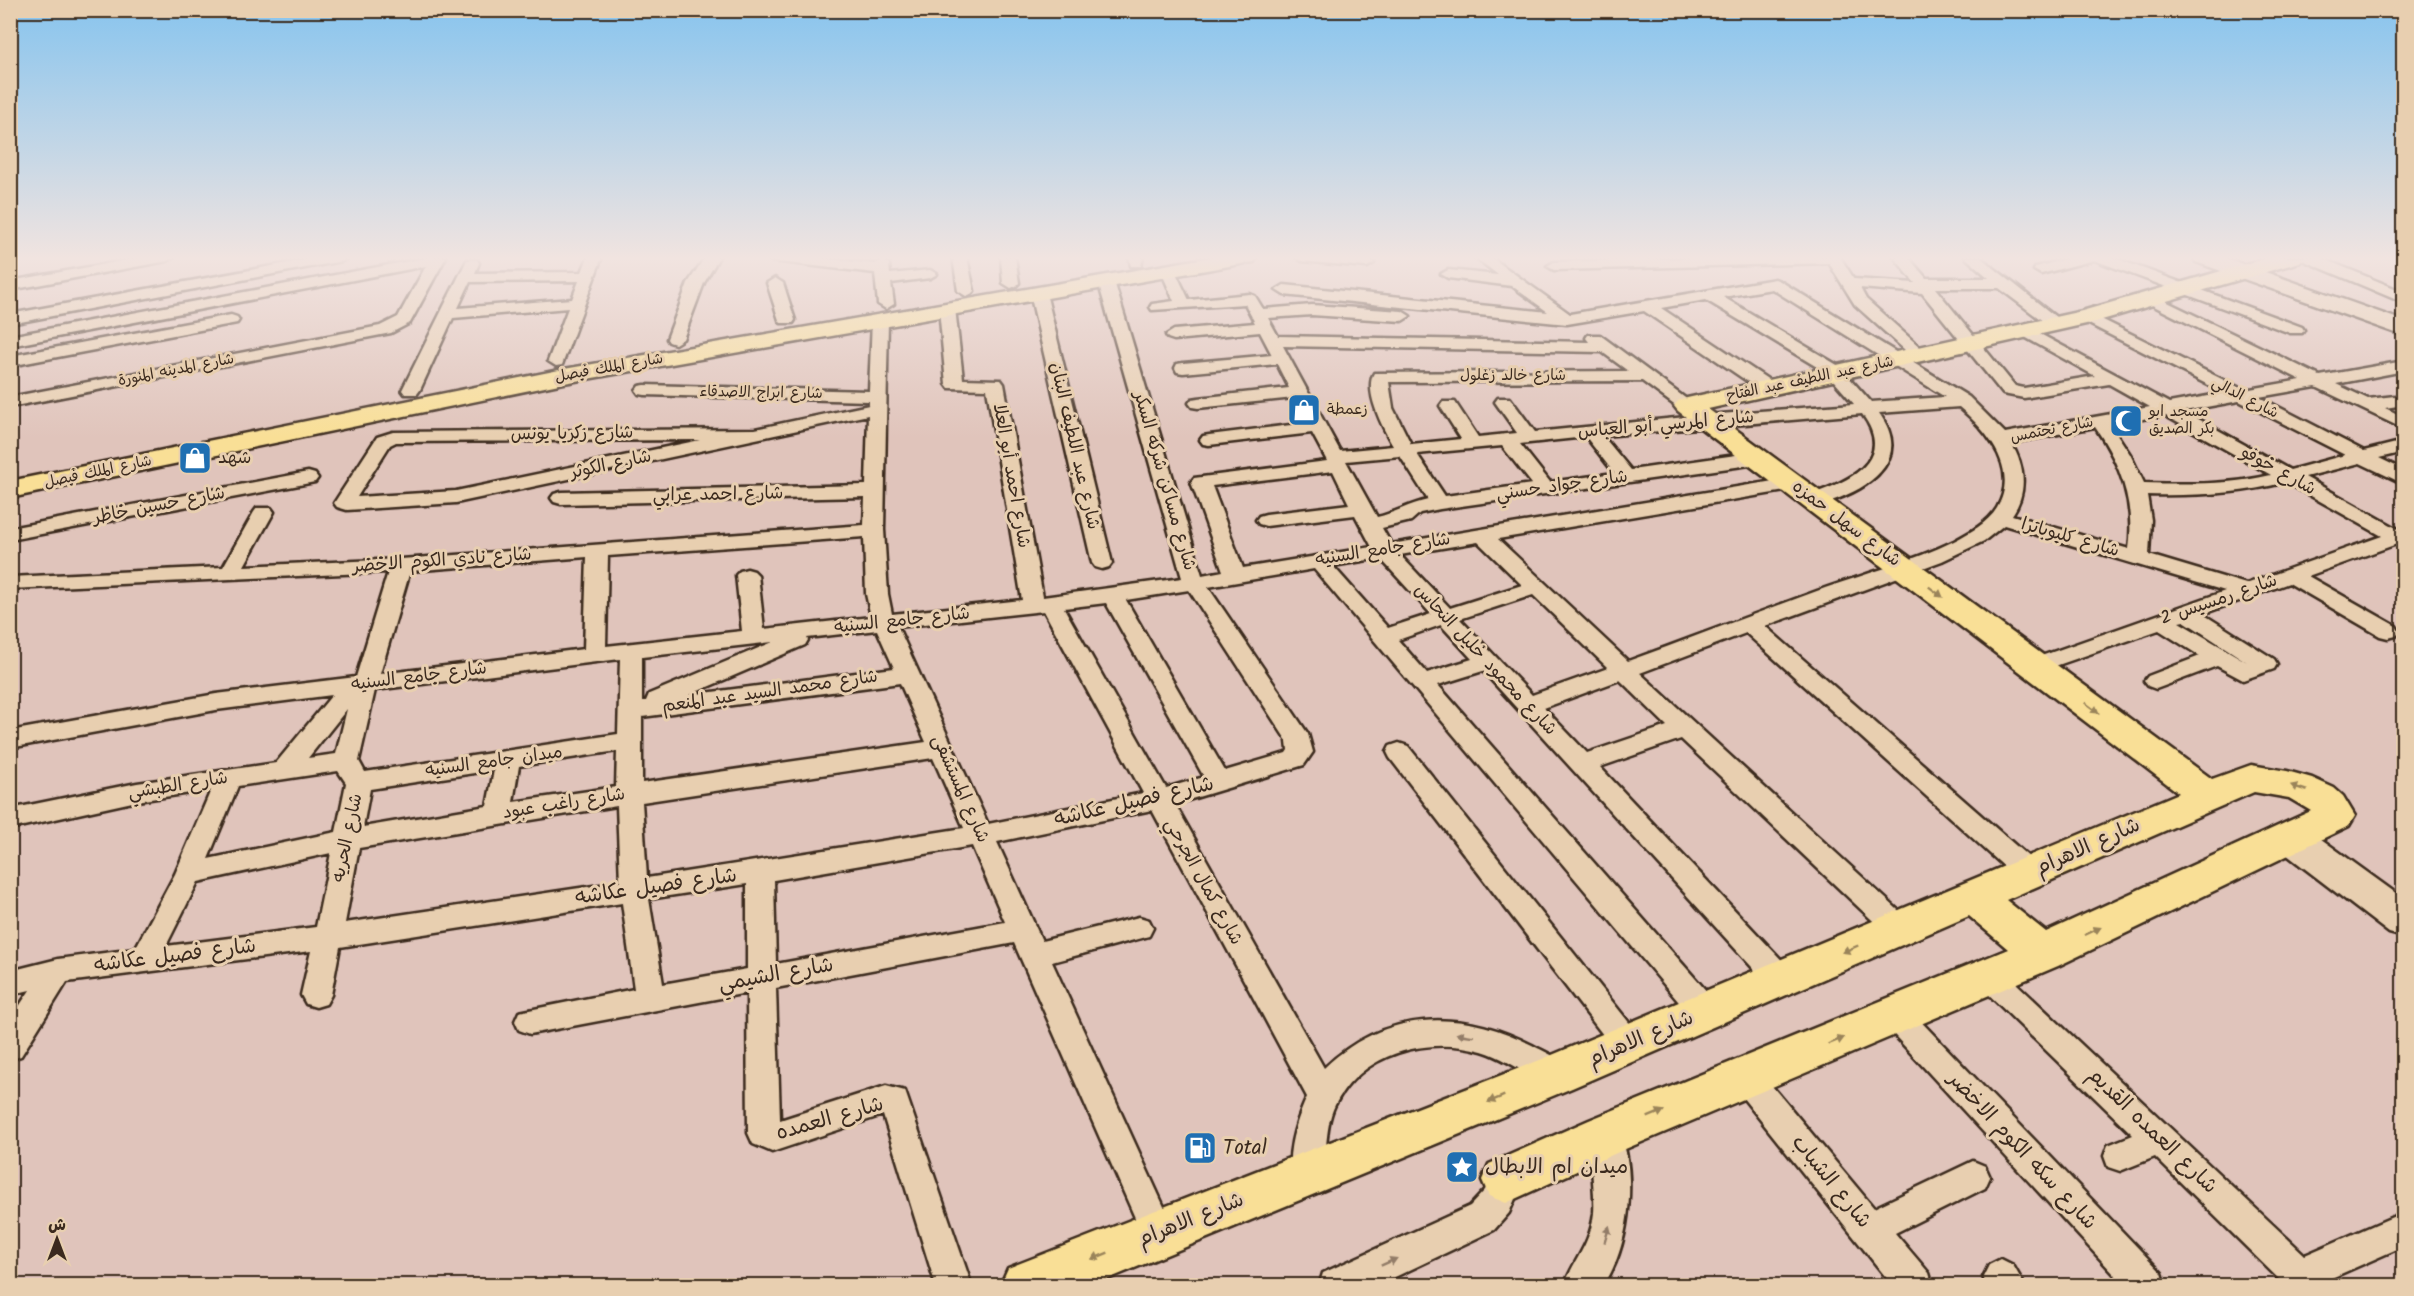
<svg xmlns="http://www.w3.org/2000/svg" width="2414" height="1296" font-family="Kalam,'Playpen Sans Arabic',sans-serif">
	<rect width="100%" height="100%" fill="#e0c4bb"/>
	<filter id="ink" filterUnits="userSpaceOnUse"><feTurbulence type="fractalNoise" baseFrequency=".0167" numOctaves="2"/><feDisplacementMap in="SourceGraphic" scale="12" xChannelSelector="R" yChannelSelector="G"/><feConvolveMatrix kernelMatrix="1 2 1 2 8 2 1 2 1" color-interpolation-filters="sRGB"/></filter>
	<g filter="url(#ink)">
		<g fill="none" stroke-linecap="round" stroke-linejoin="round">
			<defs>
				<path id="street" d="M145 257H174L167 261 10 290V281Z
					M321 257H349L342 261 10 324V314Z
					M431 257H446L410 323 391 333 10 407V397L380 326 398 317 426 266 10 346V336Z
					M588 257H602L562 365 556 366 548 361 568 308 453 318 420 390 417 394H405L402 390 467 260H477L479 263 475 273 582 272ZM579 281 572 299 458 308 470 282Z
					M705 257H719L704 283 683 339 675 344 669 342 667 339 688 283Z
					M765 257H809L875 264 882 260 889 264 890 274 930 270 937 274 930 278 891 283 894 304 886 309 878 304 875 273 772 261Z
					M953 257H967L974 291 971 294 966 296 958 291Z
					M1001 257H1015L1019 283 1016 286 1011 288 1003 283Z
					M1129 257H1143L1141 266H1131Z
					M1295 257C1310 256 1365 253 1374 263L1367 267 1302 261Z
					M1475 257H1491L1570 314 1775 279 1780 281 1969 397 2005 433 2150 407 2109 384 2024 398 2003 394 1922 293 1860 288 1866 299 1929 355 1927 359H1915L1855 305 1829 263 1554 270 1547 266 1554 262 1728 257H1840L1854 279 1915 283 1894 257H1908L1926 278H1989L1965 257H1980L2066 325 2064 328H2052L1999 288H1935L2015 386 2024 388 2095 376 2021 335 2019 332 2027 327 2169 403 2224 393 2081 320 2079 317 2087 312 2244 390 2301 380 2146 302 2143 299 2151 294 2320 376 2404 361V371L2336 384 2368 399 2404 395V405L2385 408 2404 417V429L2316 387 2259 397 2364 451 2404 441V452L2379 458 2404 470V484L2360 463 2305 477 2400 530 2404 529V546L2397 544 2308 576 2396 626 2399 631 2396 636 2388 638 2380 636 2289 583 2203 614 2274 659 2277 664 2274 669 2243 680 2217 666 2164 686 2156 689 2148 686 2144 681 2148 676 2200 656 2159 630 2035 673 2027 671 2024 666 2027 661 2225 591 2004 525 1984 541 1942 561 1765 626 2039 866 2043 873 2039 880 2029 883 2019 880 1746 633 1640 673 1909 920 1913 928 1909 936 1899 939 1889 936 1681 739 1600 767 1791 970 1796 979 1791 988 1781 991 1771 988 1483 671 1438 685 1716 1002 1720 1011 1716 1020 1705 1024 1694 1020 1314 569 1208 587 1308 734 1313 752 1304 765 1175 804 1324 1068C1384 1010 1460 1008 1532 1045 1546 1053 1565 1059 1572 1074L1567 1084 1556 1088C1530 1078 1509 1059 1482 1051 1428 1036 1362 1052 1335 1105 1323 1130 1329 1160 1318 1185L1306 1190 1294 1185C1283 1160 1296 1121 1307 1097L1152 810 997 842 1042 941 1139 917 1149 920 1153 928 1149 936 1052 962 1176 1233 1171 1245 1159 1250 1147 1245 1014 943 776 988 780 1120 886 1086 905 1091 972 1286H936L883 1115 772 1152 753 1144 748 1133 747 993 530 1034 519 1030 515 1021 519 1012 634 989 622 903 340 947 331 995 326 1004 316 1007 306 1004 301 995 311 951 67 982 21 1056 10 1060V1020L30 990 10 995V971L58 959 135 949 175 874 211 790 137 801 10 829V809L137 783 276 763 332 695 216 710 10 748V731L216 694 356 677 388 572 10 589V577L223 567 254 512 257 508H271L274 512 244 566 401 559 864 525 865 497 561 504 554 502 551 498 554 494 561 492 866 485 868 415 456 503 347 510 337 507 334 503 377 437 393 432 755 429 869 405V401L645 395 639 394 636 390 639 386 645 385 869 391 872 320 880 315 888 320 884 530 888 594 892 614 1022 600 987 389 949 388 946 384 939 308 947 303 955 308 963 379 1001 380 1004 384 1043 597 1182 578 1098 281 1106 276 1114 281 1202 575 1223 571 1191 482 1194 478 1327 461 1312 433 1209 445 1203 444 1200 440 1203 436 1209 435 1307 423 1294 398 1198 408 1192 407 1189 403 1192 399 1198 398 1289 388 1277 364 1183 373 1177 372 1175 368 1177 364 1183 363 1272 355 1260 332 1174 340 1168 338 1166 335 1174 330 1255 323 1245 304 1152 310 1150 307 1152 304 1174 301 1161 271 1168 267 1175 271 1189 300 1250 294 1255 296 1263 309 1312 305 1402 311 1410 316 1402 321 1312 315 1268 318 1278 336 1589 342 1586 338 1588 335H1600L1696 406 1693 410H1681L1642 381 1389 382 1393 408 1411 444 1461 439 1440 406 1443 402H1455L1478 437 1517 433 1495 402 1498 398H1510L1535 432 1706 415 1854 404 1827 373 1706 300 1661 308 1775 384 1778 388 1775 392H1763L1644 311 1567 324 1284 295 1276 290 1284 285 1548 312 1512 286 1448 278 1441 274 1448 270 1498 275ZM1772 289 1945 397 1871 402 1839 366 1723 297ZM1283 346 1602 352 1628 371 1374 373C1363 391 1384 430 1393 446L1340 451ZM2239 401 2345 455 2290 470 2184 411ZM1959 407C1987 431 2020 469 1997 508 1988 523 1969 533 1954 541 1913 561 1868 573 1825 588 1759 612 1694 637 1628 661L1498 539 1791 490 1798 488 1801 484 1798 480 1791 478 1391 544 1382 528 1411 521 1420 513 1440 509 1757 464 1764 462 1766 458 1764 454 1757 452 1631 470 1603 436 1862 414C1898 462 1845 483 1807 496L1804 500 1807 504 1814 506C1859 495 1917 465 1879 413ZM2164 415 2271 475C2231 485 2185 484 2144 483L2130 454 2111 425ZM2095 427C2121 465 2135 503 2129 549L2012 515C2028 492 2025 466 2011 443ZM1586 437 1614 473 1550 482 1520 444ZM700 440 456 491 357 497 390 445 396 442ZM1502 446 1532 484 1445 496 1417 454ZM1400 456 1428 500C1409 504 1395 513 1377 517L1346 461ZM1333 471 1349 504 1266 514 1259 516 1256 520 1259 524 1266 526 1355 515 1372 547 1243 568 1212 486ZM2286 482 2382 536 2246 584 2149 555 2151 520 2147 495C2193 496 2241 494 2286 482ZM864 537 866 594 871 617 764 629 758 575 754 571 747 569 740 571 736 575 742 631 606 646 608 556ZM1478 542 1522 585 1450 608 1400 555ZM587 557 584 649 380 674 410 571ZM1380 558 1431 614 1388 628 1333 566ZM1189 590 1287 741 1288 750 1286 753 1225 771 1126 600ZM1533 595 1608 668 1532 695 1460 619ZM1106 603 1204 777 1166 788 1064 608ZM1044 611 1143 793 988 824 898 627ZM2184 621 2247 662 2179 622ZM1441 625 1472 659 1427 673 1398 640ZM877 630 894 668 689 695 805 645 808 640 807 638ZM773 642 649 694 646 701H642V657ZM620 659 618 734 365 772 359 761 375 690ZM1620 680 1667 726 1587 753 1544 708ZM900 683 926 742 642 783V717ZM347 709 336 754 308 758ZM617 751 616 787 513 802 519 766ZM933 758 964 828 647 878 642 802ZM494 770 487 806 363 827 370 789ZM338 771 346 783 336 832 208 859 238 786ZM617 806 620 882 345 923 359 848ZM972 846 1005 922 776 964 774 880ZM331 853 316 927 166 946 198 882ZM747 884V969L663 984 649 899Z
					M2073 257H2112L2302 327 2304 330 2302 333H2290L2094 260 2041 274 2034 270 2036 267Z
					M2300 257H2319L2404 292V303L2302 260Z
					M775 278 783 283 795 320 793 323H781L779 320 767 283Z
					M1038 288 1046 293 1112 563 1109 567 1102 569 1095 567 1092 563 1030 293Z
					M231 315 237 317 239 320 237 323 10 366V356Z
					M308 472 315 474 318 478 315 482 10 540V528Z
					M1399 743 1408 746 1639 1035 1643 1044 1639 1053 1628 1057 1617 1053 1390 758 1387 752 1390 746Z
					M1990 965 2000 968 2305 1255 2404 1212V1246L2327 1280 2329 1286H2286L2155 1157 2120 1171 2108 1167 2104 1156 2108 1145 2133 1135 1980 986 1975 977 1980 968Z
					M1896 1003 1907 1007 2162 1273 2166 1286H2125L1885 1025 1881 1016 1885 1007Z
					M1746 1064 1757 1068 1874 1208 1973 1161 1985 1166 1990 1177 1985 1188 1895 1233 1929 1273 1933 1286H1893L1735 1088 1730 1078 1735 1068Z
					M1606 1120 1617 1124C1638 1169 1631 1245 1603 1286H1564C1575 1257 1590 1246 1594 1213 1596 1187 1586 1144 1595 1124Z
					M1506 1164 1518 1169 1523 1180 1509 1213 1494 1230 1376 1286H1319L1323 1273 1470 1206 1485 1190 1494 1169Z
					M2001 1259 2013 1265 2025 1286H1987L1983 1277 1989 1265Z"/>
				<path id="secondary" d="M2193 257H2223L2404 321V336L2196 262Z
					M2292 823 2306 828 2404 899V937L2389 933 2278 848 2273 838 2278 828Z"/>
				<path id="primary" d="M1211 257H1257L1254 262 1246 263 564 383 10 498V481L564 369Z
					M2270 257H2303L2300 262 2095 322 1708 409 2212 779 2251 765 2287 771 2312 778 2334 788 2343 796 2355 816 2349 826 2058 966 1623 1150 1506 1203 1489 1196 1482 1180 1489 1164 1589 1120 2008 949 1969 916 1572 1088 1091 1286H1000L1008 1268 1540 1060 2179 793 1678 411 1674 406 1678 401 1687 398 2082 311ZM2254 792 2289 798 2311 811 2046 932 2006 900Z"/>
			</defs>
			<!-- street casing -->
			<use href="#street" stroke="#3b2a1e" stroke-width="5"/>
			<!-- secondary casing -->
			<use href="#secondary" stroke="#3b2a1e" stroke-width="5"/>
			<!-- primary casing -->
			<use href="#primary" stroke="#3b2a1e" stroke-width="5"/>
			<!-- street -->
			<use href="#street" fill="#e8cfb0" fill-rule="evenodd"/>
			<!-- secondary -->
			<use href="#secondary" fill="#e8cfb0" fill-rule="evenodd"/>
			<!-- primary -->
			<use href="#primary" fill="#f9df96" fill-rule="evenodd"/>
		</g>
		<!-- one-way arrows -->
		<defs><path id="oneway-solid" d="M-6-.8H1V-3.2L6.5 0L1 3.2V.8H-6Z" transform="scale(1.5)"/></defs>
		<g fill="#9a845a">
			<use href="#oneway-solid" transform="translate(1936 592) rotate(37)"/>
			<use href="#oneway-solid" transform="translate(2092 708) rotate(37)"/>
			<use href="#oneway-solid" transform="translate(2299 788) rotate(-161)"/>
			<use href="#oneway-solid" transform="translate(2093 931) rotate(-25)"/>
			<use href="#oneway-solid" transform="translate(1850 949) rotate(157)"/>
			<use href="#oneway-solid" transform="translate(1836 1041) rotate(-22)"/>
			<use href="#oneway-solid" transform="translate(1496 1099) rotate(158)"/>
			<use href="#oneway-solid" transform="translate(1656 1114) rotate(-22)"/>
			<use href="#oneway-solid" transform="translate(1100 1256) rotate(158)"/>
		</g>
		<g fill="#927c67">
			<use href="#oneway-solid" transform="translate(1465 1035) rotate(-171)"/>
			<use href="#oneway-solid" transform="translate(1607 1234) rotate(-74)"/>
			<use href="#oneway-solid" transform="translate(1389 1262) rotate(-24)"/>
		</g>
	</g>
	<!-- sky -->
	<linearGradient id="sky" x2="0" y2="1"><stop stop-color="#87c4ee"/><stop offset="0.59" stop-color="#f1e4e0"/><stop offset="1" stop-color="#f1e4e0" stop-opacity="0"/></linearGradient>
	<rect width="2414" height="438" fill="url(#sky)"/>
	<!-- icons -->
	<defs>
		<symbol id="shop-square" viewBox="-11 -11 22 22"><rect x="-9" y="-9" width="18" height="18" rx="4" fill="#1f6fb2" stroke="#e8cfb0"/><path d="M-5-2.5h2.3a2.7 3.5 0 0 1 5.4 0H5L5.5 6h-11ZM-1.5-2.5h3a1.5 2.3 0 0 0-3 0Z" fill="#fff"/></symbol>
		<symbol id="mosque-square" viewBox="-11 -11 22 22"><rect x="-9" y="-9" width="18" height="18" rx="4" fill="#1f6fb2" stroke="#e8cfb0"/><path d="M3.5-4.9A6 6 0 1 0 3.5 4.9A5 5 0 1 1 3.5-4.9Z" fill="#fff"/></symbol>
		<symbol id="fuel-square" viewBox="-11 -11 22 22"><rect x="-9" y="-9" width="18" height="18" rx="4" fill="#1f6fb2" stroke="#e8cfb0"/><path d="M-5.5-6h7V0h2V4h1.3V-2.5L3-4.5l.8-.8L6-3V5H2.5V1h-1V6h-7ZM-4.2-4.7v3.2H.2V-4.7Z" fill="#fff"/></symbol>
		<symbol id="sight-square" viewBox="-11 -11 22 22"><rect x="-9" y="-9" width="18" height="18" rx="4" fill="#1f6fb2" stroke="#e8cfb0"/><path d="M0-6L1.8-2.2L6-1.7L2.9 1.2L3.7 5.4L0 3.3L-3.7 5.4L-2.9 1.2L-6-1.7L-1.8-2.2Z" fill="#fff"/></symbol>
	</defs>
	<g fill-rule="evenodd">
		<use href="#shop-square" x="1285" y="391" width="38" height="38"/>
		<use href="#mosque-square" x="2107" y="402" width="38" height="38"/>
		<use href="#shop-square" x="176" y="439" width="38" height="38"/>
		<use href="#fuel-square" x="1181" y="1129" width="38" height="38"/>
		<use href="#sight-square" x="1443" y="1148" width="38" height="38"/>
	</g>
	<g text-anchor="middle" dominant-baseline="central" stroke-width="6" stroke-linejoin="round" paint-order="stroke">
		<!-- far-street labels -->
		<g font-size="15" fill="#3b2a1e" stroke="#e8cfb0">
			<text transform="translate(609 368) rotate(-10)">شارع الملك فيصل</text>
			<text transform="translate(176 370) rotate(-11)">شارع المدينه المنورة</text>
			<text x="1513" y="376">شارع خالد زغلول</text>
			<text transform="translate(1810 379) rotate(-12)">شارع عبد اللطيف عبد الفتاح</text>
			<text transform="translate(761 393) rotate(1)">شارع ابراج الاصدقاء</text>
			<text transform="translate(2245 398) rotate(27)">شارع الدالي</text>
			<text transform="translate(2052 430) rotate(-11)">شارع تحتمس</text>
			<text transform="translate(98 472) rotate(-12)">شارع الملك فيصل</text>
		</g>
		<!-- far-poi labels -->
		<g font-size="15" fill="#3b2a1e" stroke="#e8cfb0" text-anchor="start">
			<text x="1327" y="410">زعمطة</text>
			<text x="2149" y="412">مسجد ابو<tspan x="2149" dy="17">بكر الصديق</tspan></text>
		</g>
		<!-- street labels -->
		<g font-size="18" fill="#3b2a1e" stroke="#e8cfb0">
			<text transform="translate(1666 425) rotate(-5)">شارع المرسي أبو العباس</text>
			<text transform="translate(572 434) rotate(-1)">شارع زكريا يونس</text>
			<text transform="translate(1074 446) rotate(77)">شارع عبد اللطيف البنان</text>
			<text transform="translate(611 465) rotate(-12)">شارع الكوثر</text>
			<text transform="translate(2278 471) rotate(29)">شارع خوفو</text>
			<text transform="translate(1011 476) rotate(80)">شارع احمد أبو العلا</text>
			<text transform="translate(1164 481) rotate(74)">شارع مساكن شركه السكر</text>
			<text transform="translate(1562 486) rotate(-8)">شارع جواد حسني</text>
			<text transform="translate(718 495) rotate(-1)">شارع احمد عرابي</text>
			<text transform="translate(159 506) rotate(-11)">شارع حسين خاطر</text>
			<text transform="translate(1846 524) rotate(37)">شارع سهل حمزه</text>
			<text transform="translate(2070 538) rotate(16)">شارع كليوباترا</text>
			<text transform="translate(1383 550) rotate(-9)">شارع جامع السنيه</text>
			<text transform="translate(442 561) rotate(-4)">شارع نادي الكوم الاخضر</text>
			<text transform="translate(2219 600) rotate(-19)">شارع رمسيس 2</text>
			<text transform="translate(902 621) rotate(-6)">شارع جامع السنيه</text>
			<text transform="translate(1485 660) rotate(47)">شارع محمود خليل النحاس</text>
			<text transform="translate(419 677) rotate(-7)">شارع جامع السنيه</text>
			<text transform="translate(770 692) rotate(-8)">شارع محمد السيد عبد المنعم</text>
			<text transform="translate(494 762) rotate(-8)">ميدان جامع السنيه</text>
			<text transform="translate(178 786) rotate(-9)">شارع الطبشي</text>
			<text transform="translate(960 789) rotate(66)">شارع المستشفى</text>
			<text transform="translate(564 804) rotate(-9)">شارع راغب عبود</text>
			<text transform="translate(348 838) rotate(-78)">شارع الحريه</text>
			<text transform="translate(1203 882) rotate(61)">شارع كمال الجرحي</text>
		</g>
		<!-- poi labels -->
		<g font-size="18" fill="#3b2a1e" stroke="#e8cfb0" text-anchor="start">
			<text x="218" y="458">شهد</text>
		</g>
		<!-- near-street labels -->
		<g font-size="21" fill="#3b2a1e" stroke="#e8cfb0">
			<text transform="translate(1134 802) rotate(-13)">شارع فصيل عكاشه</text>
			<text transform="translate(2088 847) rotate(-24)">شارع الاهرام</text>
			<text transform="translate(656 887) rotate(-8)">شارع فصيل عكاشه</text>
			<text transform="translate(175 956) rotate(-7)">شارع فصيل عكاشه</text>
			<text transform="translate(776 975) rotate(-10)">شارع الشيمي</text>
			<text transform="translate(1641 1039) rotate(-23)">شارع الاهرام</text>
			<text transform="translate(830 1119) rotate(-16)">شارع العمده</text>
			<text transform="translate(2152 1131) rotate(44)">شارع العمده القديم</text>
			<text transform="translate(2022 1151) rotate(47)">شارع سكه الكوم الاخضر</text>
			<text transform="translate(1831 1182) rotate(51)">شارع الشباب</text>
			<text transform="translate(1191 1220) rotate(-22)">شارع الاهرام</text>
		</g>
		<!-- near-poi labels -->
		<g font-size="21" fill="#3b2a1e" stroke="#e8cfb0" text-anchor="start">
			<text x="1223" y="1148">Total</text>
			<text x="1485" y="1167">ميدان ام الابطال</text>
		</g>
	</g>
	<!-- margin -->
	<rect width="2414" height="1296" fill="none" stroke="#e8cfb0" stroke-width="36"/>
	<rect x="18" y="18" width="2378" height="1260" fill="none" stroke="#3b2a1e" stroke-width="2" filter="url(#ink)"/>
	<!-- north arrow -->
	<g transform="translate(57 1239)" stroke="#e8cfb0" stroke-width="4.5" paint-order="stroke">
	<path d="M0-4.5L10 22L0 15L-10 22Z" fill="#3b2a1e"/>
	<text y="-9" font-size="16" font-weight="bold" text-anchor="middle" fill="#3b2a1e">ش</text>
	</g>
</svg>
